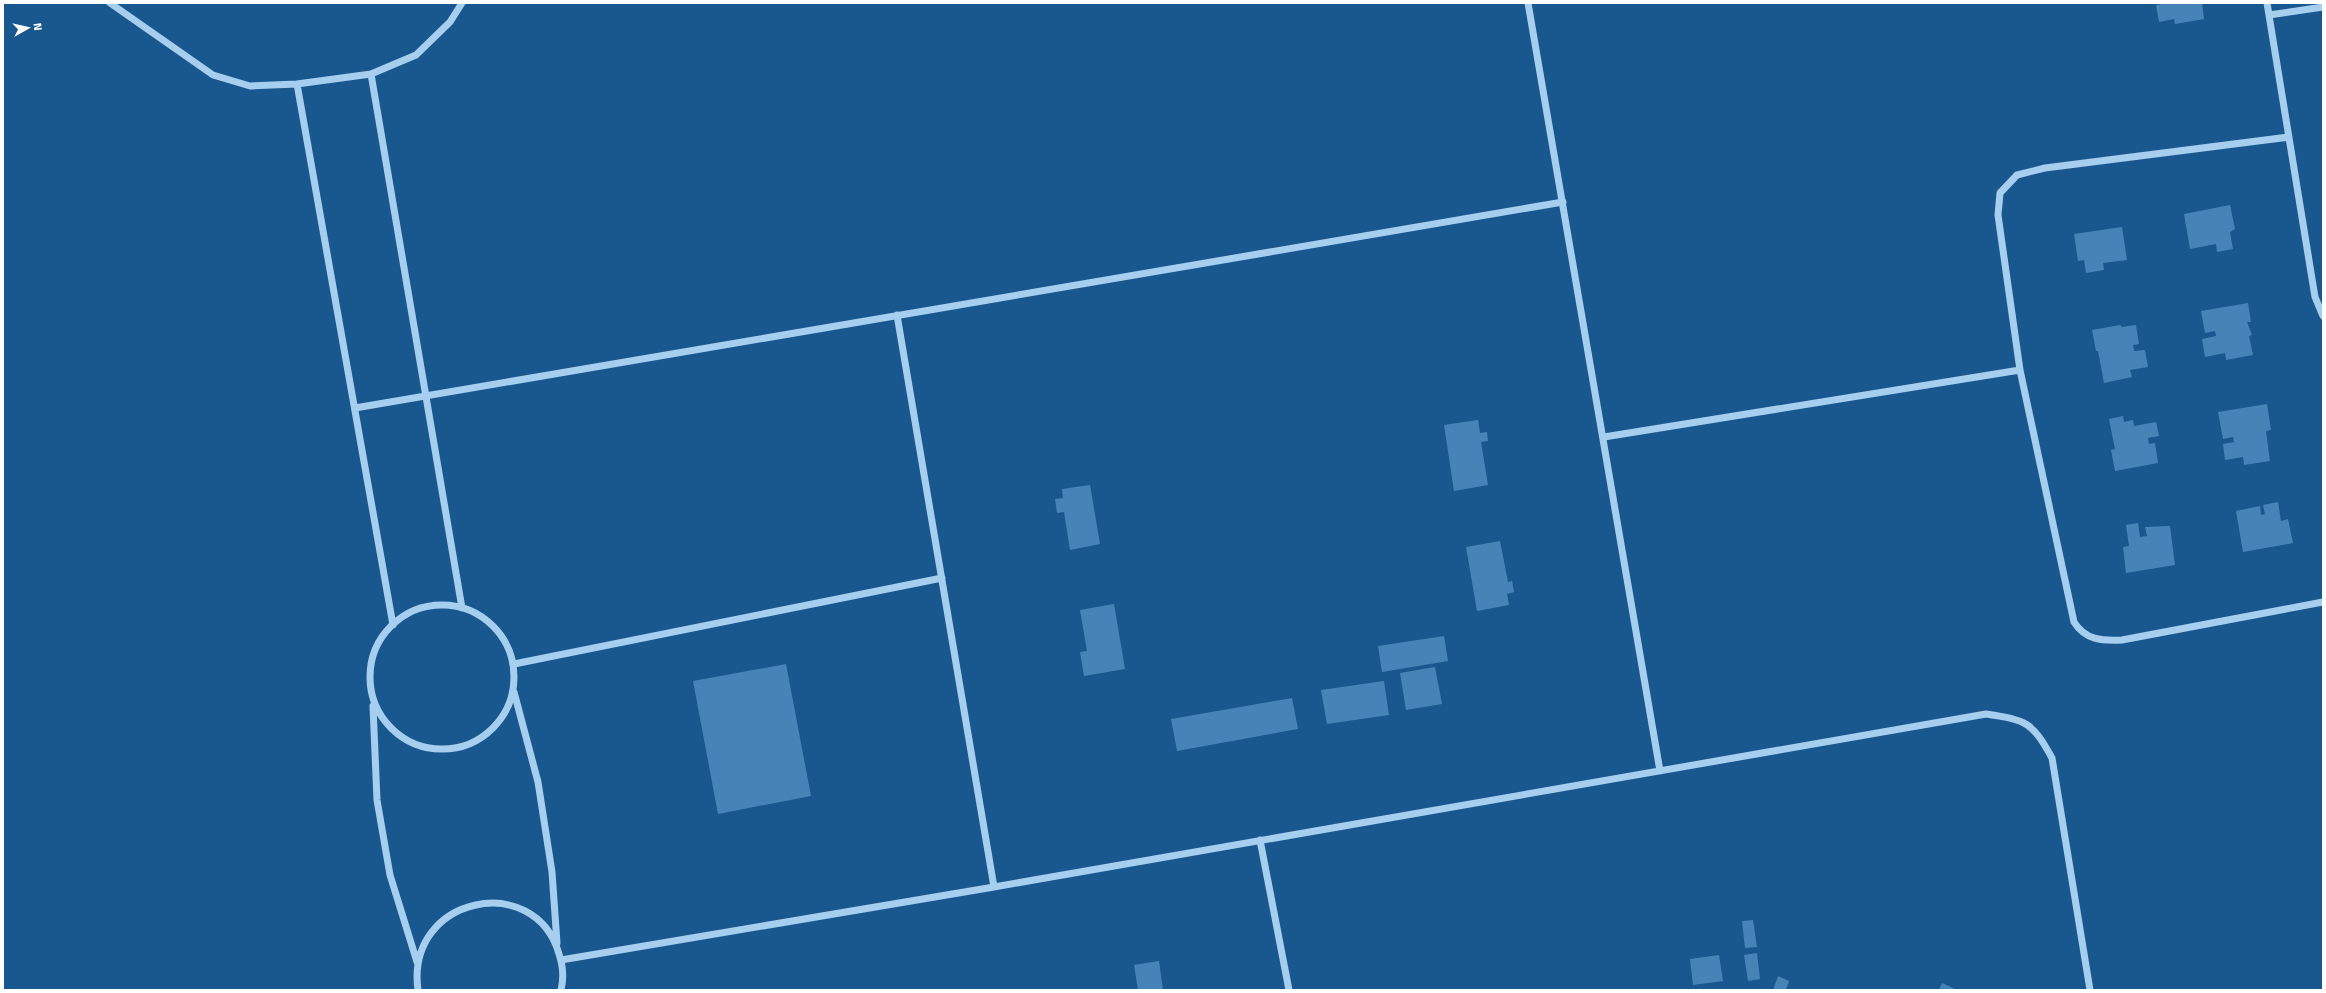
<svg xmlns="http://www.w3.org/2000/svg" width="2326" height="993" font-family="'Titillium Web',sans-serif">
	<rect width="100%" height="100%" fill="#19588f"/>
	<!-- building -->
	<path fill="#4684b8" d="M2167 3H2202L2204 19 2175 24 2174 19 2159 22 2156 5Z
		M2230 205 2235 229 2230 232 2233 249 2217 252 2216 244 2190 249 2184 214Z
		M2122 227 2127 260 2103 263 2104 270 2086 273 2084 260 2078 261 2074 234Z
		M2248 303 2251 322H2247L2252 335 2249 336 2253 355 2226 360 2225 353 2205 357 2202 339 2216 336 2215 331 2205 333 2201 311Z
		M2120 325 2122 327 2136 325 2139 344 2133 345 2134 351 2145 350 2148 367 2130 370 2132 377 2104 383 2098 351H2096L2092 330Z
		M2267 404 2271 430 2266 431 2270 461 2244 465 2243 457 2225 460 2223 444 2234 442 2233 437 2223 439 2218 412Z
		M2123 416 2124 422 2133 420 2134 426 2156 422 2159 436 2148 438 2149 444 2155 443 2158 463 2115 471 2111 450 2115 449 2109 419Z
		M1478 420 1480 433 1487 432 1488 441 1481 442 1488 485 1454 491 1444 425Z
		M1090 485 1100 544 1070 550 1064 512 1057 513 1055 499 1063 498 1062 489Z
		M2278 502 2281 521 2288 519 2293 543 2243 552 2236 511 2260 506 2261 515 2265 514 2263 505Z
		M2138 523 2140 537 2147 536 2145 527 2170 526 2175 565 2126 573 2123 547 2129 546 2126 525Z
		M1500 541 1508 582 1512 581 1514 592 1507 594 1509 605 1477 611 1466 547Z
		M1114 604 1125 669 1084 676 1080 652 1087 651 1080 610Z
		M1444 636 1448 661 1382 672 1378 646Z
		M786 664 811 796 718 814 693 681Z
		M1435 667 1442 704 1406 710 1400 673Z
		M1384 681 1389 715 1327 724 1321 690Z
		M1292 698 1298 729 1177 751 1171 719Z
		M1753 920 1757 947 1745 948 1742 921Z
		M1757 953 1760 979 1748 981 1744 955Z
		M1719 955 1723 981 1693 985 1690 959Z
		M1159 961 1163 990H1138L1134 965Z
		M1778 976 1789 981 1786 990H1773Z
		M1942 983 1957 990H1939Z"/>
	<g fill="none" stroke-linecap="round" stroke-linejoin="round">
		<!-- minor -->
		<path stroke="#a6ceef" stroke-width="7" d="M110 3 213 75 250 86 297 84 371 74 416 55 450 22 462 3
			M1528 3 1660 771
			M2267 3 2315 297 2323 316
			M2269 15 2323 7
			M371 74 462 608
			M297 84 393 625
			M2289 137 2045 168 2017 175 2000 193 1998 215 2020 370 2074 622C2085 640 2102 641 2122 640L2323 602
			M897 315 994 887
			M355 408 1563 202
			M1604 437 2020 370
			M370 677a72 72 0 1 1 144 0a72 72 0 1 1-144 0Z
			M514 664 942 578
			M514 692 538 782 552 872 557 943
			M373 706 377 800 390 875 417 962
			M1260 840 1289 990
			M561 960 994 887 1986 714C2027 720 2032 722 2052 758L2090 990
			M418 990C405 896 535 870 559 954 563 966 564 978 561 990"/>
	</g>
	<!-- border -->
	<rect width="2326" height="993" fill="none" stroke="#ffffff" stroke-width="8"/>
	<!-- north arrow -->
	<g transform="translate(28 28) rotate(82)" stroke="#19588f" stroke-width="3" paint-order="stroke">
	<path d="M0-3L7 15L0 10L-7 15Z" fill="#ffffff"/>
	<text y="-6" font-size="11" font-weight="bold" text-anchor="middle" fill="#ffffff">N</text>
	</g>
</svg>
